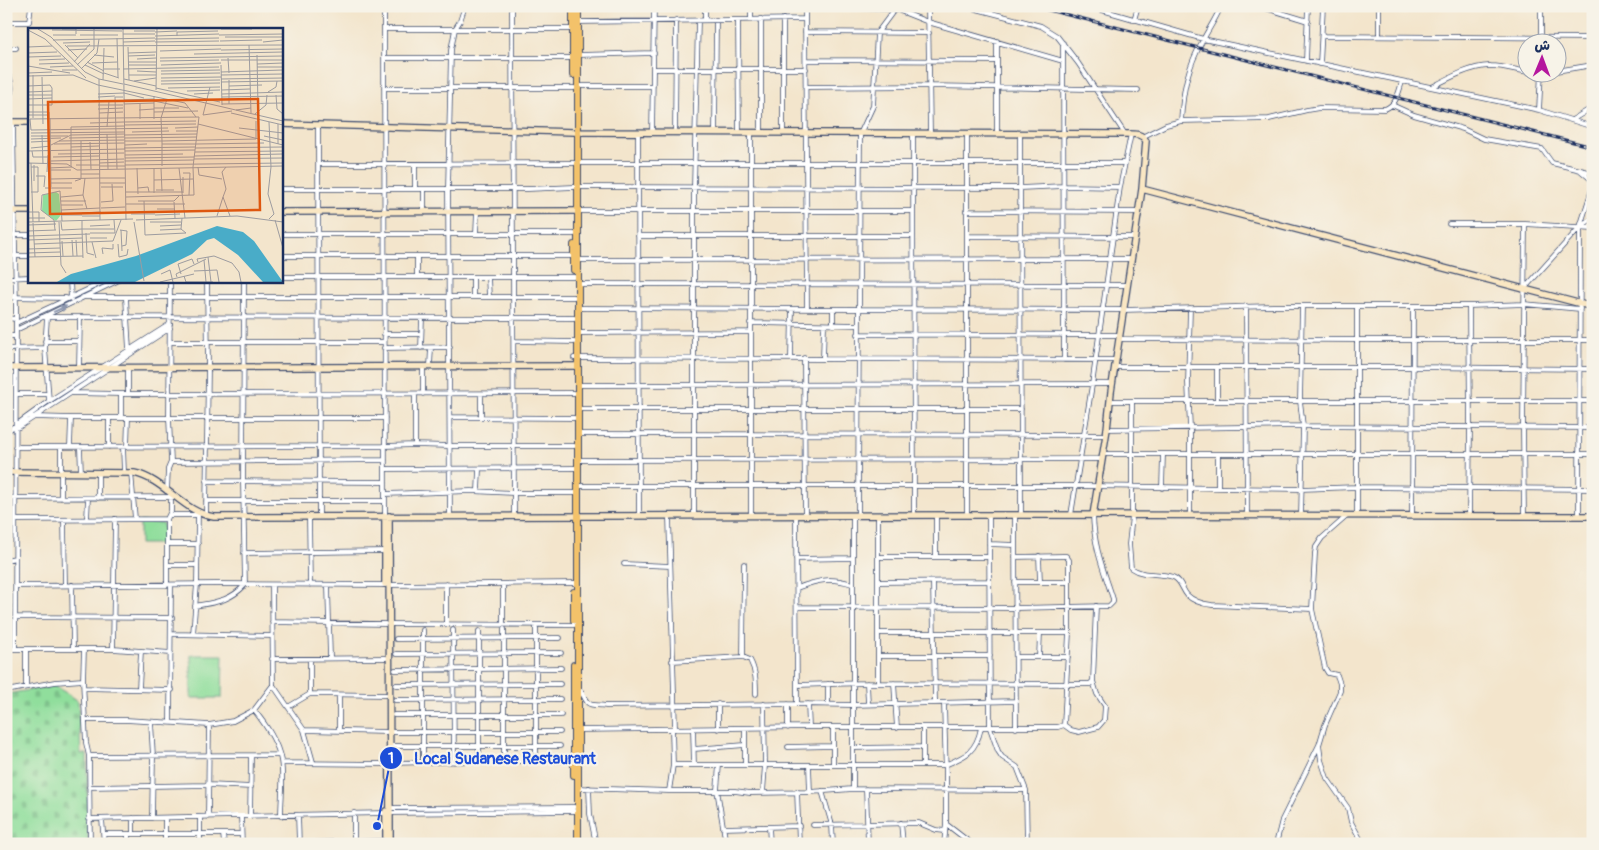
<svg xmlns="http://www.w3.org/2000/svg" width="1599" height="850" font-family="Pangolin,'Playpen Sans Arabic',sans-serif">
	<defs>
		<pattern id="cemetery-stones" width="16" height="16" patternUnits="userSpaceOnUse" patternTransform="scale(1.25)"><rect width="16" height="16" fill="#90de9c"/><path d="M2 7V4a2 2 0 0 1 4 0v3zM10 15v-3a2 2 0 0 1 4 0v3z" fill="#7cbf89"/></pattern>
	</defs>
	<rect width="100%" height="100%" fill="#f7f3e8"/>
	<filter id="ink" filterUnits="userSpaceOnUse"><feTurbulence type="fractalNoise" baseFrequency=".02" numOctaves="2"/><feDisplacementMap in="SourceGraphic" scale="10" xChannelSelector="R" yChannelSelector="G"/><feConvolveMatrix kernelMatrix="1 2 1 2 8 2 1 2 1" color-interpolation-filters="sRGB"/></filter>
	<filter id="wash" filterUnits="userSpaceOnUse"><feTurbulence type="fractalNoise" baseFrequency=".0096" numOctaves="4" result="noise"/><feDisplacementMap in="SourceGraphic" scale="20" xChannelSelector="R" yChannelSelector="G"/><feGaussianBlur stdDeviation="1.12" result="paint"/><feColorMatrix in="noise" values="0 0 0 0 0 0 0 0 0 0 0 0 0 0 0 0 0 1.4 0 .05"/><feComposite in="paint" operator="in"/></filter>
	<g filter="url(#wash)">
		<rect width="100%" height="100%" fill="#f3e5cc"/>
		<!-- cemetery -->
		<path fill="url(#cemetery-stones)" stroke="#56867d" d="M54 686 70 695 78 701 81 754H87L88 844H6V694Z"/>
		<!-- green -->
		<path fill="#90de9c" stroke="#56867d" d="M140 522 163 523 164 544H140Z
			M191 655H223L222 698H191Z"/>
	</g>
	<g filter="url(#ink)">
		<g fill="none" stroke-linecap="round" stroke-linejoin="round">
			<defs>
				<path id="street" d="M384 6 385 516
					M512 6 514 516
					M705 6V20
					M805 6 807 309
					M928 6 930 133
					M965 6 1041 26 1057 36 1078 63 1125 134
					M1088 6 1203 39 1539 110 1593 127
					M1259 6 1308 21
					M1379 6V36
					M805 7 895 9 928 22 1063 61
					M751 19V6
					M783 19V133
					M738 20 739 133
					M1134 20 1138 6
					M6 22H29L31 6
					M577 22 805 19
					M384 29H573
					M805 32 929 33
					M1322 36 1593 38
					M997 41V134
					M1541 42V6
					M1063 43 1064 360
					M6 48H16
					M578 55 654 53
					M384 58H573
					M806 60 997 61
					M1306 61 1308 6
					M1320 64 1323 6
					M653 69H806
					M1556 71 1593 65
					M6 76 10 78C12 85 13 95 6 99
					M578 86H653
					M806 87 930 86 1138 90
					M1432 87C1447 79 1473 65 1491 66 1511 66 1529 76 1549 72
					M384 88H574
					M1392 105 1414 115 1463 129 1484 139 1542 149 1552 163 1593 173
					M1539 110 1541 72
					M1572 120 1593 107
					M1181 121C1183 90 1187 68 1203 40 1209 28 1216 19 1221 6
					M13 122 16 308 15 649
					M318 125 319 516
					M638 133 639 516
					M652 133 654 6
					M675 133 676 20
					M715 133 716 20
					M761 133V19
					M913 134 914 515
					M967 134V515
					M1020 134 1021 515
					M1144 136 1166 125 1181 121 1269 119 1307 110 1319 108 1385 109C1397 104 1398 94 1402 82
					M578 163H1124
					M319 164 574 163
					M415 164V189
					M1581 171 1593 181
					M578 187 1020 188 1064 186 1120 187
					M281 189H528L574 187
					M424 189V212
					M578 211H913
					M966 211 1138 212
					M1449 224H1525L1593 228
					M281 234H574
					M476 234 477 212
					M6 235H29
					M638 236H913
					M967 236 1134 237
					M6 256H29
					M281 256H574
					M417 257V277
					M578 260 1130 259
					M281 277H574
					M488 277 489 297
					M6 278 29 277
					M70 281 71 299
					M578 284 1127 285
					M1524 289 1580 227 1593 218
					M6 297 66 298
					M83 297H574
					M473 297V277
					M126 298 129 350
					M1246 306 1247 516
					M1357 306V516
					M578 308 859 309 860 134 873 106 877 33 897 6
					M1190 308 1188 383 1190 428V516
					M833 309V325
					M42 317 574 318
					M6 318 16 319
					M47 318 45 348 49 401
					M16 323 106 281
					M750 323 859 325
					M16 330 117 281
					M578 333 750 332
					M384 334H421
					M858 334 1119 335
					M6 336H16
					M1119 339 1357 340H1593
					M45 341H79
					M514 341 574 342
					M170 342H384
					M384 348 450 347
					M421 348 422 318
					M6 349 45 348
					M574 358 1116 360
					M791 358 792 309
					M804 358 805 516
					M823 358 824 325
					M423 366V394
					M430 366 431 348
					M79 367 80 318
					M128 367V394
					M1115 367H1413L1593 369
					M579 385 1112 384
					M72 393 121 394 574 393
					M16 394H48
					M415 394V445
					M1217 400V367
					M1110 401H1593
					M1132 401V516L1129 544 1131 568C1144 577 1158 572 1173 577 1181 580 1182 589 1187 595 1194 602 1203 604 1212 605L1312 609
					M578 409H1021
					M30 415 34 417 71 418H385
					M450 417 574 418
					M481 417V394
					M121 418V394
					M15 428 19 427 170 328
					M1107 429 1303 426 1593 428
					M6 432 49 401 170 324
					M578 434 1105 435
					M15 447 385 446 415 445 449 446H574
					M61 447V498
					M70 447 71 418
					M109 447V418
					M123 447 124 472
					M127 447 128 418
					M80 448 81 472
					M1102 454H1593
					M579 460 1101 459
					M171 462 385 460
					M385 469 575 468
					M131 472 135 519
					M206 481 385 482
					M579 486H1086L1301 489 1357 487 1593 489
					M1162 488 1163 454
					M1218 488V454
					M167 491 168 469 171 462 169 418 170 281
					M478 491 479 470
					M385 494 471 491 514 493H575
					M6 498 174 497
					M98 498V472
					M206 501H385
					M170 515H198
					M206 515 208 367 207 281
					M858 515 859 309 1123 310 1273 306H1469L1524 304 1580 309
					M936 515V557
					M989 515 990 728 998 751 1002 757 1017 767 1026 790 1027 844
					M1015 515 1016 728
					M1071 515 1092 385 1120 187 1131 134
					M309 516 310 585
					M450 516 448 189 451 50 455 29 460 21 465 6
					M669 516 675 729
					M694 516V187L698 20
					M751 516V133
					M796 516 797 704
					M853 516V789
					M1301 516 1303 426 1300 401 1302 306
					M1347 516 1322 538 1316 547 1315 553 1312 609 1325 668 1328 673 1337 675 1340 684V691L1325 725 1319 745 1321 760 1327 778 1348 808 1351 822 1363 844
					M1412 516 1413 306
					M1469 516 1470 427 1469 306
					M1524 516 1523 427 1525 224
					M1579 516 1580 227 1593 186
					M87 519 88 498
					M17 520 167 519
					M64 520 65 585
					M167 544H198
					M989 544 1015 545
					M244 553 385 551
					M1039 556 1040 582
					M878 557H989
					M1015 557 1063 556H1066L1069 560V633L1064 725
					M796 559 852 558
					M6 560 15 558
					M624 564 670 566
					M167 565H197
					M878 582 989 581
					M933 582 935 703
					M1015 582H1069
					M446 584V624
					M503 584V624
					M72 585 73 649
					M167 585V519L171 511V497
					M389 585 575 583
					M16 586 216 584 385 585
					M328 586 330 658
					M797 588C818 580 830 577 852 584
					M195 606C216 602 230 601 245 585L243 482 244 281
					M797 607 1016 608 1109 606 1113 602V599C1103 568 1094 548 1093 515
					M15 617 172 618
					M272 622 385 624
					M389 624 574 625
					M504 629V760
					M423 630V762
					M453 630 454 762
					M878 633H1069
					M172 634 272 636
					M193 634 197 584 198 511
					M396 639 560 638
					M6 649H113L171 653
					M26 649V686
					M113 649 115 519
					M396 654 561 653
					M878 656H990
					M743 657 744 564
					M1016 657H1068
					M1039 657 1040 633
					M272 659 386 658
					M310 659V694
					M672 661 743 657 750 660C756 671 756 682 756 694
					M395 670 561 668
					M83 680 84 649
					M867 683 868 704
					M878 683V516
					M894 683 897 728
					M273 685 304 730 313 762
					M396 685 560 684
					M797 685 867 683 1090 684 1093 681
					M84 688 172 690
					M139 688 141 651
					M6 691 55 682 83 680 86 743 89 756 90 844
					M577 691H581C589 708 588 704 606 706L797 704 852 705 1016 701
					M339 695V731
					M395 700 560 699
					M718 704V729
					M788 704V728
					M808 704 809 727
					M828 704V684
					M288 707 310 694 386 695
					M254 710C266 725 278 742 281 761 284 778 281 798 281 816
					M394 715H561
					M86 720H126L209 725 233 721 254 710 273 685 272 585
					M151 722 153 756 152 818
					M170 722 171 585
					M1064 725 1071 730 1079 732 1098 727 1104 720 1105 706 1097 694 1093 681 1096 606
					M833 728V765
					M923 728V765
					M693 729 694 765
					M745 729V765
					M304 730 386 732
					M579 730 809 727H1058L1064 725
					M389 732H560
					M389 746H560
					M788 747 833 746
					M853 748 923 747
					M694 749 745 745
					M89 756 279 755
					M536 760V628
					M479 761H560
					M282 763 386 764
					M390 763 479 761V631
					M673 765H945C966 756 976 752 981 728
					M719 765 717 790 726 844
					M809 765 810 792
					M89 787 209 785 251 787
					M578 788 669 791H735L750 793 810 792 853 789 1026 790
					M589 788 590 814 596 844
					M866 789 868 844
					M669 791 673 765 672 729
					M797 791 799 844
					M822 791 832 825 833 844
					M763 792 765 765 764 704
					M390 808 574 807
					M390 813 574 811
					M298 815 299 844
					M250 816 251 756
					M208 817 209 725
					M241 817 242 844
					M133 818V834
					M165 818V844
					M89 819 386 813
					M102 819 104 844
					M901 823 903 844
					M946 824 972 844
					M813 825 919 823 936 830 945 831
					M769 827 770 844
					M723 828 799 826
					M104 834H241
					M223 834 224 844
					M128 844V834
					M200 844V817
					M260 844 388 841
					M354 844V813
					M660 844 726 843
					M944 844 946 824V776L944 703
					M1276 844 1282 820 1319 745"/>
				<path id="secondary" d="M6 122H29
					M281 124 574 132 1125 134C1134 134 1142 133 1146 141L1142 189 1111 392 1107 429 1093 515
					M1142 189 1593 307
					M6 211H29
					M281 212 578 211
					M6 368 578 366
					M6 472 134 473C164 479 184 513 214 517L967 515 1593 516
					M385 516V584
					M389 516 390 844
					M386 844V811"/>
				<path id="primary" d="M573 6V75
					M578 6V844
					M574 270V245
					M574 620V592
					M574 665V775"/>
			</defs>
			<!-- street casing -->
			<use href="#street" stroke="#3b4a6e" stroke-width="5.5"/>
			<!-- secondary casing -->
			<use href="#secondary" stroke="#3b4a6e" stroke-width="8"/>
			<!-- primary casing -->
			<use href="#primary" stroke="#3b4a6e" stroke-width="8"/>
			<!-- street -->
			<use href="#street" stroke="#fff" stroke-width="4"/>
			<!-- secondary -->
			<use href="#secondary" stroke="#fae7c3" stroke-width="5.5"/>
			<!-- primary -->
			<use href="#primary" stroke="#f3c26a" stroke-width="6"/>
			<defs>
				<path id="rail" d="M1032 6 1593 147"/>
			</defs>
			<!-- rail casing -->
			<use href="#rail" stroke="#1b2f5e" stroke-width="3"/>
			<!-- rail -->
			<use href="#rail" stroke="#f7f3e8" stroke-width="1" stroke-dasharray="4" stroke-linecap="butt"/>
		</g>
		<!-- one-way arrows -->
		<defs><path id="oneway-solid" d="M-6-.8H1V-3.2L6.5 0L1 3.2V.8H-6Z" transform="scale(1.25)"/></defs>
		<use fill="#8d97ae" href="#oneway-solid" transform="translate(60 309) rotate(-25)"/>
	</g>
	<!-- overview -->
	<g transform="translate(28 28)">
		<rect width="255" height="255" fill="#f3e5cc"/>
		<path d="M28 164 31 166 33 187 28 193 14 183 15 167Z" fill="#90de9c"/>
		<path d="M189 198 215 204 226 213 255 254H235L210 227 186 210 179 212 164 226 107 254H29L43 246 108 228Z" fill="#49acc8"/>
		<path fill="none" stroke="#9d9ca0" stroke-width="1" d="M10 1 23 9 57 44 71 51 95 56M34 1H48V6M95 1 98 192M193 1H224M0 2 17 11 58 50M24 2 94 3M106 3H127M127 4 149 3M95 6H127M25 7H48M52 7H90M191 7 255 6M127 8 191 6M149 8V4L190 3M197 9H255M89 10 90 49M127 11 191 10M25 12 127 10M192 13 234 12M95 14 127 13M127 14 191 13M235 14 255 12M35 15 62 14M37 17 50 30M221 17 223 85M39 18 255 17M0 19 24 18M100 19 101 52M40 22 59 21M193 22 255 21M132 23 193 21M0 25 29 24M100 25 128 24M166 26 255 24M66 27 86 29M229 27 230 79M100 28 127 27M0 29 33 28M132 30 255 28M200 30 201 45M109 31 128 30M11 32 37 31M193 32H255M132 33 191 32M46 34 62 16M59 34 76 43M100 34H128M64 35 89 34M11 36 41 35M229 36 255 35M49 37 66 21V1M57 37 76 46M100 37H128M133 37 193 35M193 37 194 77M0 38 42 45M22 39 45 38M229 39H255M53 41 69 25 71 11M76 41H92M95 41 191 39M34 42H49M109 43 128 44M133 43 192 42M193 44 255 42M0 45 24 44M76 45 91 50M133 46 192 45M5 47V90M101 47H128M193 47 255 46M0 48 45 47 70 57 157 75 168 89M14 49 15 96M133 50 193 49M71 51 72 192M96 51 128 58M193 51 255 50M75 52 76 20M201 52V76M106 53 128 50M133 53 192 52M193 54 255 53M96 56 255 93M133 56 192 55M0 58 22 57 24 60M201 58 234 57M128 60 192 74M140 60 192 59M128 62 129 1M194 62 222 61M159 63 192 62M0 64 24 63M240 64 248 59 249 53M70 66 96 65 116 70M166 66 185 65M194 66 255 64M0 67H24M248 67 249 81 255 86M126 68V91M70 69 87 68M194 69 255 68M0 71 24 70M96 72 126 71M70 73H95M126 73 160 80M96 76 126 75M194 76 255 75M0 77H24V60M70 77H95M126 80H151M70 81 95 80M111 82 126 81M208 82 223 80M0 84H21V90M126 84 170 83M71 85 95 84M203 85 255 97M227 86 238 77 239 67M0 87H20M175 87 182 59M175 87 204 83M22 90 23 159M112 91V75M228 93V111M96 94 168 93M62 95 96 94M170 96 255 117M250 96V116M96 97 168 96M79 99 81 73M147 100 170 99M211 100 255 105M148 103H169M104 104 141 103M3 105 96 104M79 106 80 141M14 107 15 136M96 107 169 106M3 108H40M236 108 255 112M41 110 96 109M97 110 169 109M3 111 33 110M31 113 96 112M97 113H134L133 90 139 71M3 114 23 113M62 114 63 141M26 116 96 115M134 116H168M168 116 236 115M23 117 43 107 96 106M97 117 119 116M43 119 71 118M3 120 23 118M96 120 167 119M167 120 255 119M0 123 97 121M4 123 5 129H20M97 123 167 122M167 124 255 123M30 126 96 125M97 127 155 126M166 128 255 126M25 129 71 128M97 130 166 129M166 131 255 130M23 133 96 131M97 133 166 132M0 135 39 136 49 142 255 138M3 135 5 194M71 135 96 134M6 137V153M48 137H72M97 137 255 135M43 138V99L96 98M72 138H97M134 138V113L228 111M3 139H10V164H3M170 139 171 147 194 151M198 139 194 144 198 161 195 169 202 188M20 140 44 139M109 140 110 166M126 140V165M133 140 134 163M151 140 157 190M89 141 87 69H95M23 142H43M19 144 20 127M155 145H162L161 167M53 146H72M8 148H17L16 159M155 149V165M57 150 55 167 59 181M72 150H97M23 151 72 150M126 152 165 151M47 153 53 151V113M23 155H44M72 155H97M73 159H95M17 160H44M110 160 120 159 121 164M128 162H146M98 164H155M33 169 55 167M98 169 166 167 165 139 171 89 2 91 3 102 140 100M33 173H58M110 173H146L151 168M116 173 117 207 158 205 153 201M73 174 85 173 84 156M146 174 147 190M98 176H157M33 177H55M73 180 97 179M129 181H146M33 182 72 180M0 184H11V194M54 185 73 184M103 186H127M34 187H54M127 187 152 186M54 188H72M189 188 195 169M0 190H17M241 191 246 186 240 166 243 139 241 94M108 192 209 188 255 194M247 192 255 220M54 193V201H86M0 194 105 191M31 194 33 237 38 245M33 194 34 202 54 201 55 230M106 194 116 253M122 194H153M5 195 7 229M0 197 28 196M62 198 82 197M132 198 153 197M27 202 26 192 13 182 14 167 32 163 34 193M92 202 99 203 98 217 94 218M93 202 94 223M132 202 153 201 154 190M0 203 28 202M58 205 59 225 66 227M62 205H87L86 192M0 208 62 206M62 210H79M0 212 54 210M44 212 45 228M48 212 49 228M34 213 35 228M64 214 68 230M6 216 85 213 93 192M90 216 91 229 99 227 100 221M0 221 32 220M0 225 32 224M75 226 74 220 85 221V216M0 229 55 228M180 229 183 254M176 232 178 254M170 234 169 231 186 228 204 235 211 244 213 254M166 243 189 242 191 254M133 246 142 242 145 254M153 246 150 236 164 231 166 236M156 248 158 254H185M149 249 148 246 178 231M132 254 166 246"/>
		<path fill="#de5710" fill-opacity="0.15" stroke="#de5710" stroke-width="2.5" d="M230 71 232 182 22 186 20 74Z"/>
		<rect width="255" height="255" fill="none" stroke="#1b2f5e" stroke-width="2.5"/>
	</g>
	<!-- callouts -->
	<path fill="none" stroke="#1d4ed8" stroke-width="2" d="M377 826L391 758"/>
	<g fill="#1d4ed8" stroke="#f7f3e8" stroke-width="2">
		<circle cx="377" cy="826" r="5"/>
		<circle cx="391" cy="758" r="12"/>
	</g>
	<g font-size="15" text-anchor="middle" font-weight="bold" fill="#fff">
		<text x="391" y="763">1</text>
	</g>
	<g font-size="16" text-anchor="middle" font-weight="bold" fill="#1d4ed8" stroke="#f7f3e8" stroke-width="4.5" stroke-linejoin="round" paint-order="stroke">
		<text x="505" y="764">Local Sudanese Restaurant</text>
	</g>
	<!-- margin -->
	<rect width="1599" height="850" fill="none" stroke="#f7f3e8" stroke-width="25"/>
	<!-- north arrow -->
	<g transform="translate(1542 58) rotate(1)"><circle r="24" fill="#f7f3e8" stroke="#9fa5b1"/>
	<path d="M0-4L9 19L0 12L-9 19Z" fill="#b5179e"/>
	<text y="-8" font-size="14" font-weight="bold" text-anchor="middle" fill="#1b2f5e">ش</text>
	</g>
</svg>
